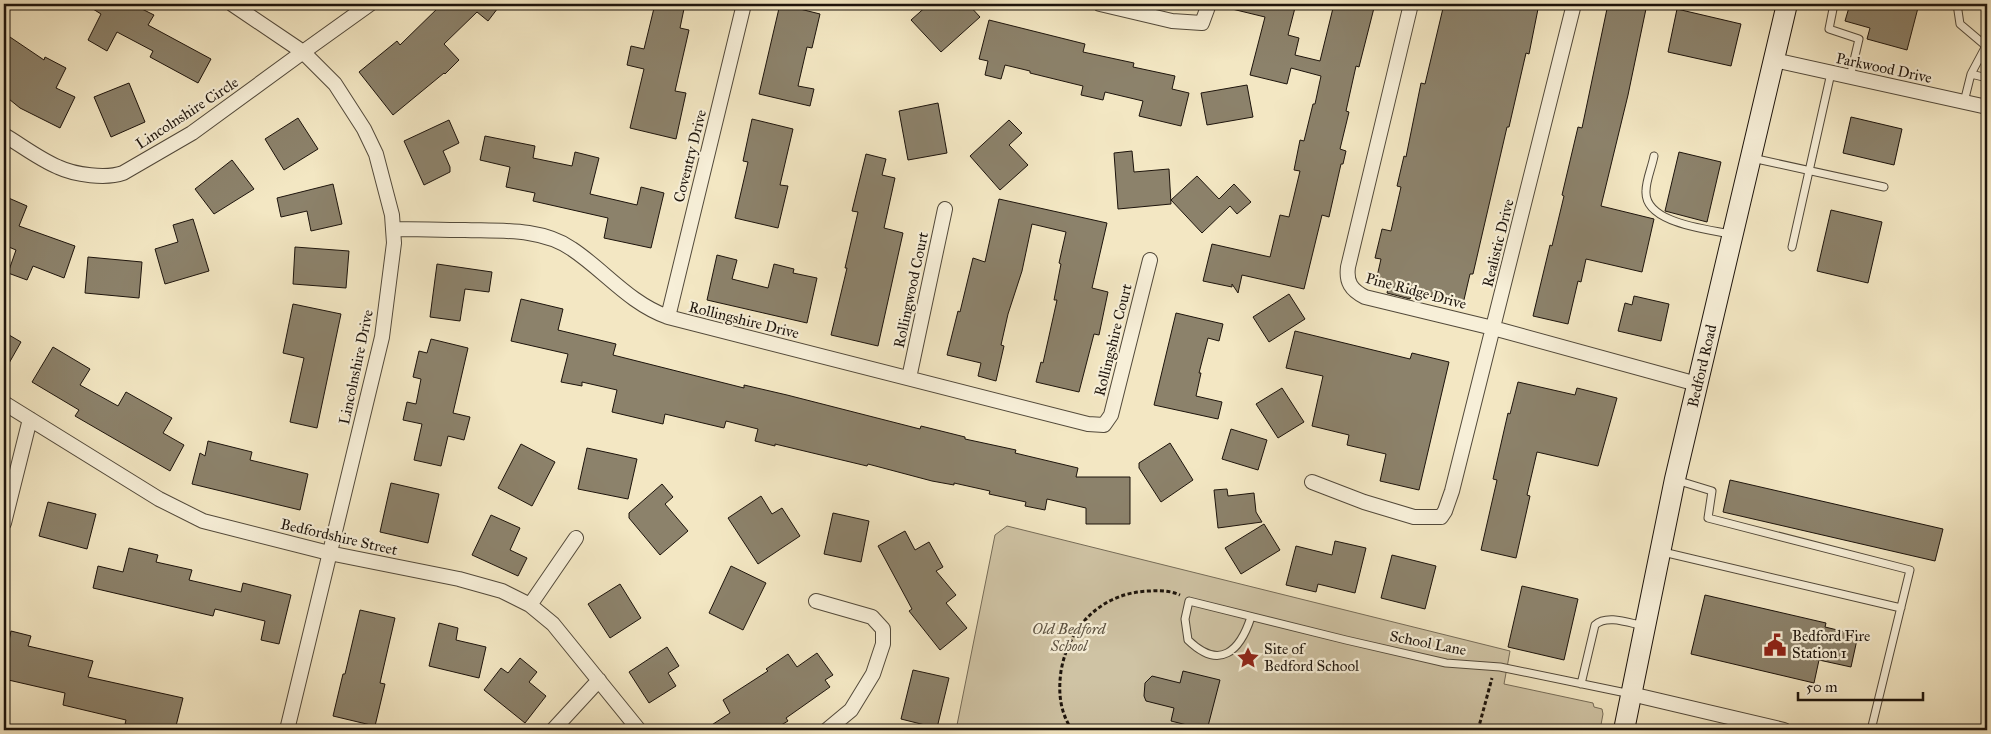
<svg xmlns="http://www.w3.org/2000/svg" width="1991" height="734" font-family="'IM FELL Great Primer',serif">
	<rect width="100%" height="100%" fill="#f3e7c3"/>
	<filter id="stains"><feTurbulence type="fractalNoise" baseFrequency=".004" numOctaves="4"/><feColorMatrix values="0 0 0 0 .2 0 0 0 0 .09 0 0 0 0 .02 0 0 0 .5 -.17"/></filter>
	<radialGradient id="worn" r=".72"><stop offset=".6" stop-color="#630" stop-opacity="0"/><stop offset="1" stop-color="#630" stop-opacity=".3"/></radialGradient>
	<!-- green -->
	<path fill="#cfc3a4" stroke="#766c58" d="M1007 526 1510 651 1504 684 1593 703 1594 707 1602 709 1603 714 1600 730H956L995 535Z"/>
	<!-- building -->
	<path fill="#8c826b" stroke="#1d140c" d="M85 4H132L154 15 148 25 211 59 198 83 150 57 153 51 117 32 107 51 88 40 101 14Z
		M442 4H501L488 21 477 12 444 44 459 60 445 74 444 73 393 115 359 72 397 41 400 45Z
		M655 4H685L680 28 689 30 675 91 686 93 676 139 630 128 644 69 627 65 631 46 644 49Z
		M780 4 820 14 812 48 807 47 798 86 814 89 810 106 759 94Z
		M929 4H953L959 10 966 4H968L980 17 941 52 911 20Z
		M1233 4H1296L1288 35 1299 38 1295 55 1320 61 1334 4H1375L1359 67 1356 66 1346 111 1349 112 1340 149 1346 151 1343 164H1341L1329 217 1322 215 1304 289 1242 275 1238 293 1232 284V287L1203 281 1212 244 1270 257 1280 215 1289 217 1300 171 1294 170 1300 140 1304 141 1313 104H1315L1321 76 1291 68 1287 84 1250 75 1265 17 1232 9Z
		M1444 4H1539L1529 54 1526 53 1509 127H1507L1473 274H1470L1463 304 1412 292 1410 299 1387 293 1389 284 1376 281 1381 259 1375 258 1382 229 1391 231 1401 187 1397 186 1404 156 1406 157 1421 83 1425 84Z
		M1608 4H1647L1628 95 1601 206 1654 219 1642 272 1586 259 1581 282 1578 281 1568 324 1533 316 1550 245 1552 246 1564 196 1562 195 1578 127 1582 128Z
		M1850 4H1919L1907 50 1867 39 1870 28 1845 21Z
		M1677 9 1741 24 1731 66 1668 52Z
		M989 20 1085 44 1083 52 1134 63 1133 67 1175 76 1172 89 1189 93 1181 126 1139 116 1143 101 1105 92 1103 100 1081 95 1083 86 1030 73V71L1005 65 1001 79 985 75 988 61 979 59Z
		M4 33 44 60 45 57 66 68 56 88 75 97 60 128 20 108 4 95Z
		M129 83 145 122 111 137 94 97Z
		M1247 85 1253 117 1207 125 1201 93Z
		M938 103 947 153 908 160 899 111Z
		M1851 117 1902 129 1894 165 1843 153Z
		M298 118 318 149 284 170 265 139Z
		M752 119 793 129 780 185 788 186 778 228 735 218 748 162 743 161Z
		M449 120 459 143 443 151 450 167V172L424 185 404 141Z
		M1009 120 1022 133 1009 145 1028 165 1000 190 970 156Z
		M485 136 535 146 533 158 572 166 575 152 599 158 590 194 637 205 641 187 664 193 651 248 604 238 608 218 533 201 535 193 506 187 510 167 480 160Z
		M1132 151 1134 172 1169 169 1171 204 1118 209 1114 153Z
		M1679 152 1721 162 1707 222 1665 211Z
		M866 154 886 159 882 175 895 178 884 228 903 233 878 346 831 335 847 268H845L858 212 852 211Z
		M232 160 254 189 214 214 195 189Z
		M1197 176 1219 199 1234 184 1251 202 1237 214 1230 206 1202 233 1171 200Z
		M333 184 342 224 311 231 307 211 281 217 277 198Z
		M4 196 27 206 19 226 75 246 64 278 33 266 27 280 8 273 16 250 4 245Z
		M999 199 1107 223 1092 288 1108 292 1099 335 1094 334 1079 392 1036 382 1041 362 1043 363 1057 300H1054L1061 264 1059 263 1066 232 1032 224 1022 271 1008 314 1001 345 1004 346 996 381 978 376 981 363 947 355 958 311 960 312 973 258 985 262Z
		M1831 210 1882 222 1868 283 1817 271Z
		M193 219 209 271 165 284 155 249 178 242 173 225Z
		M295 247 349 251 346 288 293 284Z
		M717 255 737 260 732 279 768 288 774 264 794 269 793 273 817 278 807 323 707 300Z
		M88 257 142 262 139 298 85 293Z
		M437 264 492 272 489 292 465 289 460 321 430 317Z
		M1289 294 1305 319 1269 342 1253 317Z
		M1634 296 1669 304 1661 341 1618 331 1625 303 1632 305Z
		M521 299 563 309 558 330 616 344 613 355 744 388V385L787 395 920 429 921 426 965 437V439L1016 450 1015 453 1078 468 1076 477H1130V524H1086V508L1047 499 1045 510 1025 506 1026 502 989 494 990 491 954 483V485L932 481 868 464 867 466 775 444V446L755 441 758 429 726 421 724 428 665 414 663 424 612 412 617 390 582 382V386L561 382 568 354 511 341Z
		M293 304 341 314 317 428 290 422 304 358 283 353Z
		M1176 313 1223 324 1219 341 1208 338 1199 373H1201L1196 396 1222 402 1218 419 1154 405Z
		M1295 331 1410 359 1412 353 1449 362 1419 490 1380 481 1386 454 1347 445 1349 435 1312 426 1323 376 1286 368Z
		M4 332 21 342 4 372Z
		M431 339 468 348 453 413 470 417 464 440 448 436 441 466 414 460 422 424 403 420 407 402 416 404 421 379 413 377 419 351 427 353Z
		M53 347 90 369 80 385 118 406 126 392 172 418 163 433 184 445 170 471 75 416 79 410 32 382Z
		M1518 382 1575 395 1577 388 1617 398 1598 466 1537 452 1527 495 1530 496 1516 558 1481 550 1497 480 1493 479 1508 413 1510 414Z
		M1282 388 1304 422 1278 438 1256 404Z
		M1231 429 1267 440 1258 470 1222 459Z
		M208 441 252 452 250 460 308 474 300 510 192 484 200 453 205 456Z
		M1170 443 1193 480 1161 502 1139 468V463Z
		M521 444 555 462 532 506 498 488Z
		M587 448 637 459 628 499 578 489Z
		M1730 480 1943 529 1935 561 1723 512Z
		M391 483 439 494 428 543 380 532Z
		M662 484 673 497 665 504 688 531 660 555 629 518V513Z
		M1227 489 1228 496 1254 493 1256 512 1262 522 1218 528 1214 490Z
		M761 496 772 514 782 508 800 536 758 564 728 518Z
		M48 502 96 514 87 549 39 536Z
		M833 513 869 521 861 562 824 554Z
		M491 515 520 528 510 550 527 558 518 576 472 555Z
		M1264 524 1280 550 1241 574 1225 548Z
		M905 531 915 550 929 542 943 567 936 571 956 595 946 603 967 628 940 650 909 611 912 609 878 546Z
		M1335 541 1366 548 1355 593 1318 584 1316 592 1286 585 1296 546 1332 555Z
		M129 548 158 555 156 562 192 570 189 580 241 592 243 583 291 595 279 644 261 640 265 621 215 609 213 616 93 588 98 566 123 572Z
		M1392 555 1436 566 1425 609 1381 598Z
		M731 566 766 583 743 630 709 613Z
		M620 584 641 618 610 638 588 604Z
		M1522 586 1578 599 1564 660 1508 647Z
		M1705 595 1826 623 1825 627 1858 635 1851 667 1819 660 1814 683 1691 654Z
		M360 610 395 618 380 683 385 684 375 726 333 716 343 674H345Z
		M439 623 458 628 456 640 486 647 479 678 429 666Z
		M11 631 31 636 28 646 93 661 88 677 183 698 175 730H152L125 724 126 720 63 705 65 693 4 679V664Z
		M667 647 679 666 668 673 676 686 649 703 629 672Z
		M817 653 833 675 825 680 830 687 786 718 788 721 773 730H704L730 713 723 700 768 671 766 669 788 654 797 667Z
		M520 658 537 672 529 682 546 696 525 723 484 690 501 668 508 673Z
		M913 670 949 678 937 728 901 719Z
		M1183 671 1220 680 1207 730 1171 721 1174 708 1146 701 1144 696 1145 683 1152 676 1180 683Z"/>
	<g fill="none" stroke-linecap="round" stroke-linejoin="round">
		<defs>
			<path id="service" d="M1834 4 1829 29 1859 39 1850 77
				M1957 4 1960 24 1986 46
				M1971 74 1987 78
				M1964 102 1971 74 1987 44
				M1654 156C1652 167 1646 180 1646 191 1644 223 1707 229 1730 234
				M1752 158 1884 187
				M1792 247 1831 73
				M1676 480 1712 491 1708 518 1910 570 1871 730
				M1663 552 1901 608
				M1251 617C1240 651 1220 671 1188 640L1185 619 1189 601 1346 640 1446 663 1500 667 1631 694
				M1581 684 1595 625C1607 614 1629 623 1644 626"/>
			<path id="minor" d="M1100 4 1172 21 1202 23 1209 4
				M1411 4 1348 267C1346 282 1351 290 1365 297L1493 328 1697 384
				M1774 60 1987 107
				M4 135C21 145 39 159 58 167 75 175 106 179 123 173L192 133 303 52 232 4
				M393 229C417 229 441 230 465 230 501 231 542 228 572 249 605 271 629 303 668 317L1088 424 1104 425 1111 415 1150 260
				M668 317 744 4
				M909 378 945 209
				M4 403 159 499 203 521 329 553 459 579 502 591 530 605 553 624 639 730
				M1312 482 1364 502 1414 517H1441L1445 511 1452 491 1574 4
				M4 523 30 419
				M816 601 872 617 883 629V644L873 674 851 710 827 730
				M530 605 576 538
				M1631 694 1784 730
				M287 730 382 337 394 243 392 215 376 154 364 129 335 84 303 52 370 4
				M553 730 599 680"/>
			<path id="secondary" d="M1624 730 1675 479 1787 4"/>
		</defs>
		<!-- service casing -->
		<use href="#service" stroke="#52493a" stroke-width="9"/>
		<!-- minor casing -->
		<use href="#minor" stroke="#52493a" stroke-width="16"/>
		<!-- secondary casing -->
		<use href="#secondary" stroke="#1d140c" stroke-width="22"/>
		<!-- path -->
		<path stroke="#1d140c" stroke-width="3" stroke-dasharray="4 2.5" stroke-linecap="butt" d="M1072 730C1060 712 1058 693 1061 671 1069 625 1103 592 1150 591 1161 590 1171 591 1180 595
			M1478 730 1492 678"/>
		<!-- service -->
		<use href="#service" stroke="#f7efd8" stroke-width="7"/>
		<!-- minor -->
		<use href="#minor" stroke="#f7efd8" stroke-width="14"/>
		<!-- secondary -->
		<use href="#secondary" stroke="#f7efd8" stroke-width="20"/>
	</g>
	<!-- icons -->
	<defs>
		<symbol id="civic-bare" viewBox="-9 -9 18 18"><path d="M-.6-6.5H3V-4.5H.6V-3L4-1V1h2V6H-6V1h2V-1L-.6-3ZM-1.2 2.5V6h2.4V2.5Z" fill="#8f2418" stroke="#f7efd8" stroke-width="2.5" paint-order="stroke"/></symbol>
		<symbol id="sight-bare" viewBox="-9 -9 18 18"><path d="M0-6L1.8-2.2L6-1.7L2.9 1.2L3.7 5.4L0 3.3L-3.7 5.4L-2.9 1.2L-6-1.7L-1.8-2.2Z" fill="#8f2418" stroke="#f7efd8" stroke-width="2.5" paint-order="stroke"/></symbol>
	</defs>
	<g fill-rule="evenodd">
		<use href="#civic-bare" x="1759" y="629" width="32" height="32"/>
		<use href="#sight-bare" x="1232" y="642" width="32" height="32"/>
	</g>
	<g text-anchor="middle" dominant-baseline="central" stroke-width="4.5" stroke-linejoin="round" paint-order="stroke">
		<!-- street labels -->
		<g font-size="15" fill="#1d140c" stroke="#f7efd8">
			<text transform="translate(1884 68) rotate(12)">Parkwood Drive</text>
			<text transform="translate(187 113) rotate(-33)">Lincolnshire Circle</text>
			<text transform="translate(690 156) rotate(-76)">Coventry Drive</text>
			<text transform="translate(1498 243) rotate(-76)">Realistic Drive</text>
			<text transform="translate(911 290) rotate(-78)">Rollingwood Court</text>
			<text transform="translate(1416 291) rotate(15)">Pine Ridge Drive</text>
			<text transform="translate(744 320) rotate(14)">Rollingshire Drive</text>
			<text transform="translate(1113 340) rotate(-76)">Rollingshire Court</text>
			<text transform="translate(1702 366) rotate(-77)">Bedford Road</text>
			<text transform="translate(356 367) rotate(-78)">Lincolnshire Drive</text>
			<text transform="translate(339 537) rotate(13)">Bedfordshire Street</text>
			<text transform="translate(1428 643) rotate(11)">School Lane</text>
		</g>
		<!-- park labels -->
		<g font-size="15" font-style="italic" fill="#5b5141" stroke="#f7efd8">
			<text x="1069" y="629">Old Bedford<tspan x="1069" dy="17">School</tspan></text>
		</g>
		<!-- poi labels -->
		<g font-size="15" fill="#1d140c" stroke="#f7efd8" text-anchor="start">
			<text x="1792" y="636">Bedford Fire<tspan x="1792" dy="17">Station 1</tspan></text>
			<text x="1264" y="649">Site of<tspan x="1264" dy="17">Bedford School</tspan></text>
		</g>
	</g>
	<!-- margin -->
	<rect width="1991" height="734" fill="none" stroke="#f3e7c3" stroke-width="20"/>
	<rect x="5" y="5" width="1981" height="724" fill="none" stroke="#1d140c" stroke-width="2.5"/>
	<rect x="10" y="10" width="1971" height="714" fill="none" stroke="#1d140c"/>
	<!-- scale -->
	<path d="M1798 692v8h125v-8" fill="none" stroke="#1d140c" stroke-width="2.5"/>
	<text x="1806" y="692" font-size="15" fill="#1d140c" stroke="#f7efd8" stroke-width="4" paint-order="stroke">50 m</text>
	<rect width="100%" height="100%" filter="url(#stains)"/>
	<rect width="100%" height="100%" fill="url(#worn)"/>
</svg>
